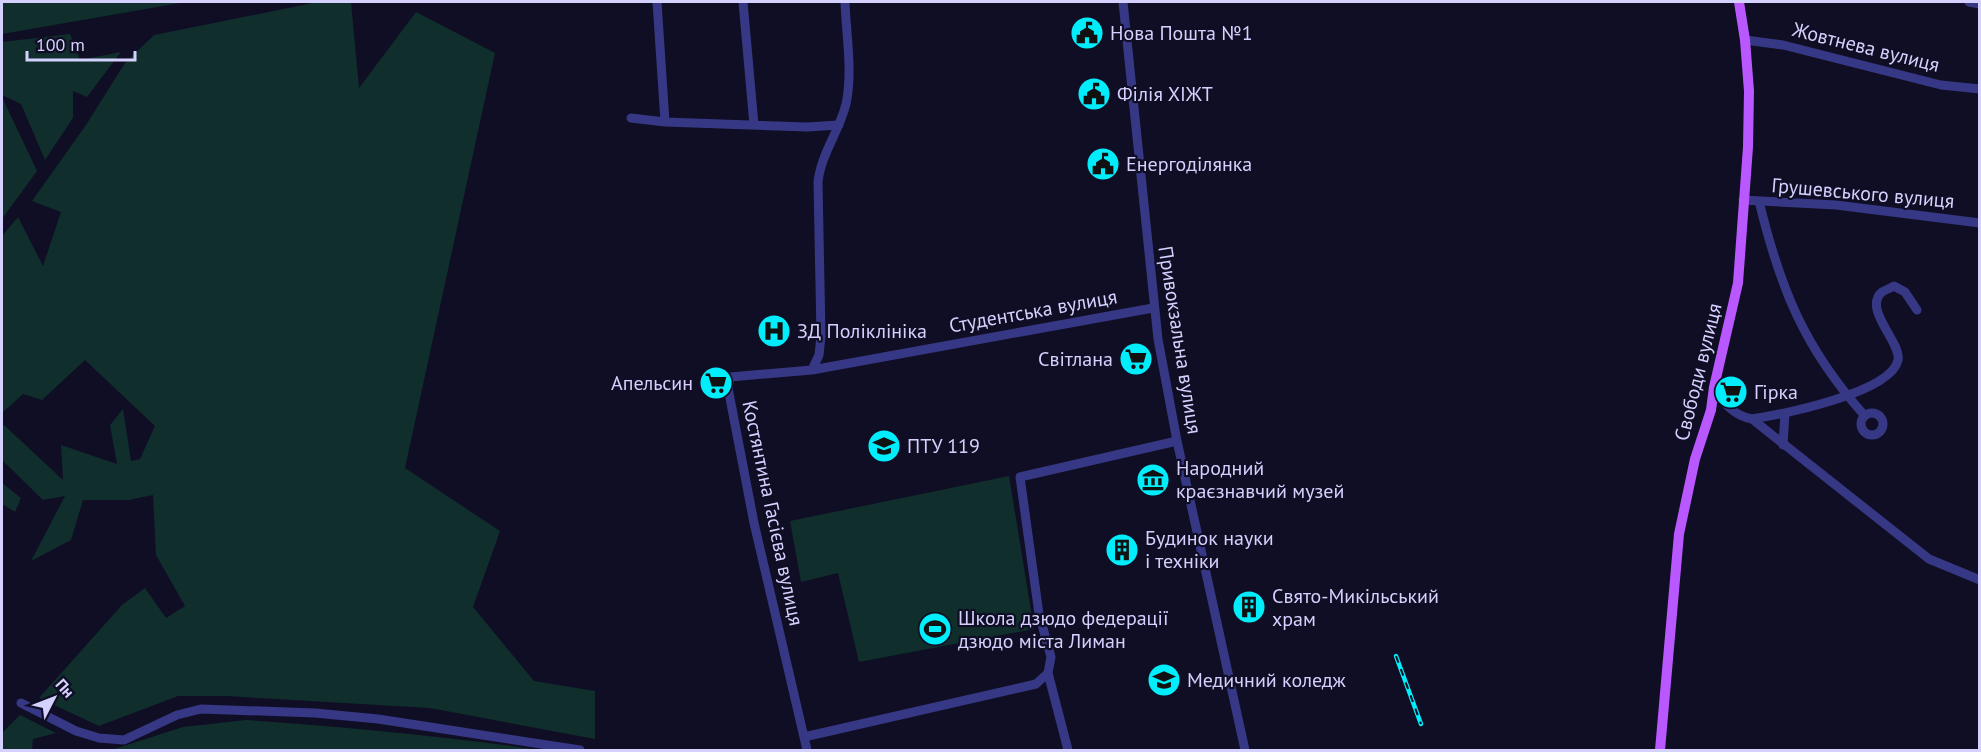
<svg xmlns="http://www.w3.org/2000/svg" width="1981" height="752" font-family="'PT Sans',sans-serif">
	<rect width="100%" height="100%" fill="#100e24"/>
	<!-- green -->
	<path fill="#102e2c" d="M2 2H186L2 34Z
		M318 2H351L359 88 416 12 495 53 405 468 500 531 473 607 534 681 595 691V739L430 708 226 696H178L99 726 39 698 122 605 145 588 166 618 185 606 156 555 153 495 129 500H83L71 540 31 561 65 496 43 500 2 460V428L4 425 63 480 61 445 117 464 110 425 123 409 131 461 140 459 155 426 85 360 42 400 23 394 2 413V236L18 217 43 266 61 212 32 201 86 125 125 63 154 35Z
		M70 34 80 60 121 52 87 97 73 91V118L45 160 21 104 2 95V42Z
		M2 97 37 171 2 219Z
		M1009 476 1034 629 859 662 838 573 801 582 790 521Z
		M2 483 21 498 15 512 2 504Z
		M20 715 56 733 33 739 32 750H2V733Z
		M246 720C345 727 442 736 540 750H111L183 727Z"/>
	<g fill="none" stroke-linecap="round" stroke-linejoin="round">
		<!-- minor -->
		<path stroke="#373885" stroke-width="9" d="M657 2 665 122
			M743 2 754 125
			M1123 2 1158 339 1177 441 1245 750
			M1969 2 1980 4
			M1745 40 1783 45 1941 85 1980 89
			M631 118 665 122 807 127 839 125
			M1743 200 1836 205 1980 223
			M1759 201C1780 288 1804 348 1865 416
			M812 370 1153 308
			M1714 387C1724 403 1732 415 1752 419L1929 559 1980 580
			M1861 424a11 11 0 1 1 22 0a11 11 0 1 1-22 0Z
			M1752 419C1783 414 1891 393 1898 360 1902 343 1862 309 1882 292 1885 290 1891 288 1894 286L1905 292 1917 310
			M1783 445 1785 413
			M21 703 76 731 99 738 124 740 177 715 201 709 315 713 378 719 580 750
			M804 737 1036 684 1048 673
			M807 750 754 523 728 388 730 377 812 370 819 355 821 336 818 182C821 154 839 132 846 104 853 71 846 34 845 2
			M1068 750 1048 673 1051 657 1039 614 1020 477 1177 441"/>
		<!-- major -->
		<path stroke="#b958ff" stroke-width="10" d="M1660 750 1679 534 1695 459 1711 410 1714 387 1738 283 1748 147 1749 91 1745 40 1739 2"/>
		<defs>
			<path id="rail" d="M1396 656 1421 724"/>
		</defs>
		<!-- rail casing -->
		<use href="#rail" stroke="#00eefc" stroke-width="4.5"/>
		<!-- rail -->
		<use href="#rail" stroke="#100e24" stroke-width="2" stroke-dasharray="7" stroke-linecap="butt"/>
	</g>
	<!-- icons -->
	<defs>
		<symbol id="civic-disc" viewBox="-11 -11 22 22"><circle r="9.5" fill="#00eefc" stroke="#100e24"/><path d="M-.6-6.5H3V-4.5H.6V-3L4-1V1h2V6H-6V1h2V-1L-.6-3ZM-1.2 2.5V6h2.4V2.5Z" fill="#111"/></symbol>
		<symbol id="hospital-disc" viewBox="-11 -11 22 22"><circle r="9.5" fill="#00eefc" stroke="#100e24"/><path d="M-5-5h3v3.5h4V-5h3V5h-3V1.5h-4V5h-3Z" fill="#111"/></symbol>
		<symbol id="supermarket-disc" viewBox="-11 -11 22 22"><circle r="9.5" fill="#00eefc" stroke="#100e24"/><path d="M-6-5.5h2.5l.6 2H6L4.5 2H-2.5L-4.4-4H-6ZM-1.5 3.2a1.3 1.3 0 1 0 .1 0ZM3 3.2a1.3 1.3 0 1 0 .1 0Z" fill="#111"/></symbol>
		<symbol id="school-disc" viewBox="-11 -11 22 22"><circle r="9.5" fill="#00eefc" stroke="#100e24"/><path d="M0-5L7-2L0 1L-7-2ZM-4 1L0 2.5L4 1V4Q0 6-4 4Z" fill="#111"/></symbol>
		<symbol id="museum-disc" viewBox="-11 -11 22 22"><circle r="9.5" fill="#00eefc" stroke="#100e24"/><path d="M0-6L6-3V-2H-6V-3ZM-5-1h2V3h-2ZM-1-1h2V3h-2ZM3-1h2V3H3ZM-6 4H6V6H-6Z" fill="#111"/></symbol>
		<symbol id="building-disc" viewBox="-11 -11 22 22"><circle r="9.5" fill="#00eefc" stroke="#100e24"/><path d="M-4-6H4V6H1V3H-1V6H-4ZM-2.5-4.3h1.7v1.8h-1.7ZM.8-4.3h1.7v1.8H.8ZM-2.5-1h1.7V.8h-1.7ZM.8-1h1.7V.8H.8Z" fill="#111"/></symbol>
		<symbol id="stadium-disc" viewBox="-11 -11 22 22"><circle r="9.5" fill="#00eefc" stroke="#100e24"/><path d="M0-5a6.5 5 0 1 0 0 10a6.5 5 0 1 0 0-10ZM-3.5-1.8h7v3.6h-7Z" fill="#111"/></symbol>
	</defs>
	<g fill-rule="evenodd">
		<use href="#civic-disc" x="1068" y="14" width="38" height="38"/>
		<use href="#civic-disc" x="1075" y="75" width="38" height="38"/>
		<use href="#civic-disc" x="1084" y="145" width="38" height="38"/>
		<use href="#hospital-disc" x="755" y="312" width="38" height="38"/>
		<use href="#supermarket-disc" x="1117" y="340" width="38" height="38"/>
		<use href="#supermarket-disc" x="697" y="364" width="38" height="38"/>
		<use href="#supermarket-disc" x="1712" y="373" width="38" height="38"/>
		<use href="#school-disc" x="865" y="427" width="38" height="38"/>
		<use href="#museum-disc" x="1134" y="461" width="38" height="38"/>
		<use href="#building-disc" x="1103" y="531" width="38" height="38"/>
		<use href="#building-disc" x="1230" y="588" width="38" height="38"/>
		<use href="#stadium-disc" x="916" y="610" width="38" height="38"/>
		<use href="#school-disc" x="1145" y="661" width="38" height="38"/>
	</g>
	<g text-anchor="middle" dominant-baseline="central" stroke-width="4.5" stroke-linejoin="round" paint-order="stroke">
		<!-- poi labels -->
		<g font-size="20" fill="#d4d1ff" stroke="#100e24" text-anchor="start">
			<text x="1110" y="33">Нова Пошта №1</text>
			<text x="1117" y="94">Філія ХІЖТ</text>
			<text x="1126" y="164">Енергоділянка</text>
			<text x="797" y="331">ЗД Поліклініка</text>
			<text x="1113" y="359" text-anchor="end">Світлана</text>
			<text x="693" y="383" text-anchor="end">Апельсин</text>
			<text x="1754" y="392">Гірка</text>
			<text x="907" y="446">ПТУ 119</text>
			<text x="1176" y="468">Народний<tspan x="1176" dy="23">краєзнавчий музей</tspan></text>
			<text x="1145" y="538">Будинок науки<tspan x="1145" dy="23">і техніки</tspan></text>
			<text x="1272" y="596">Свято-Микільський<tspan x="1272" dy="23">храм</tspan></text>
			<text x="958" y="618">Школа дзюдо федерації<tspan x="958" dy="23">дзюдо міста Лиман</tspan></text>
			<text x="1187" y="680">Медичний коледж</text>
		</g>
		<!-- street labels -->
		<g font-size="20" fill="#d4d1ff" stroke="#100e24">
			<text transform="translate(1866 47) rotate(14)">Жовтнева вулиця</text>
			<text transform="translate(1863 193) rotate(5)">Грушевського вулиця</text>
			<text transform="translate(1033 311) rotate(-10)">Студентська вулиця</text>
			<text transform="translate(1180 340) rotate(81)">Привокзальна вулиця</text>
			<text transform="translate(1698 372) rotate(-76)">Свободи вулиця</text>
			<text transform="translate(773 513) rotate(78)">Костянтина Гасієва вулиця</text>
		</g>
	</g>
	<!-- border -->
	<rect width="1981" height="752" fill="none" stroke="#d4d1ff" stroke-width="6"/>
	<!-- north arrow -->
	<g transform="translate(54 698) rotate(48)" stroke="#100e24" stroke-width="4.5" paint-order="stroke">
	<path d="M0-4.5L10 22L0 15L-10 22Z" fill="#d4d1ff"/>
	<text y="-9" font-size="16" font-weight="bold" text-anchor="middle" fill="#d4d1ff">Пн</text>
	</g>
	<!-- scale -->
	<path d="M27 51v9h108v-9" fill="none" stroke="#d4d1ff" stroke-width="3"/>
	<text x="36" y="51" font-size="18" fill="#d4d1ff" stroke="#100e24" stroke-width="4.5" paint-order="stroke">100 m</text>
</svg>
